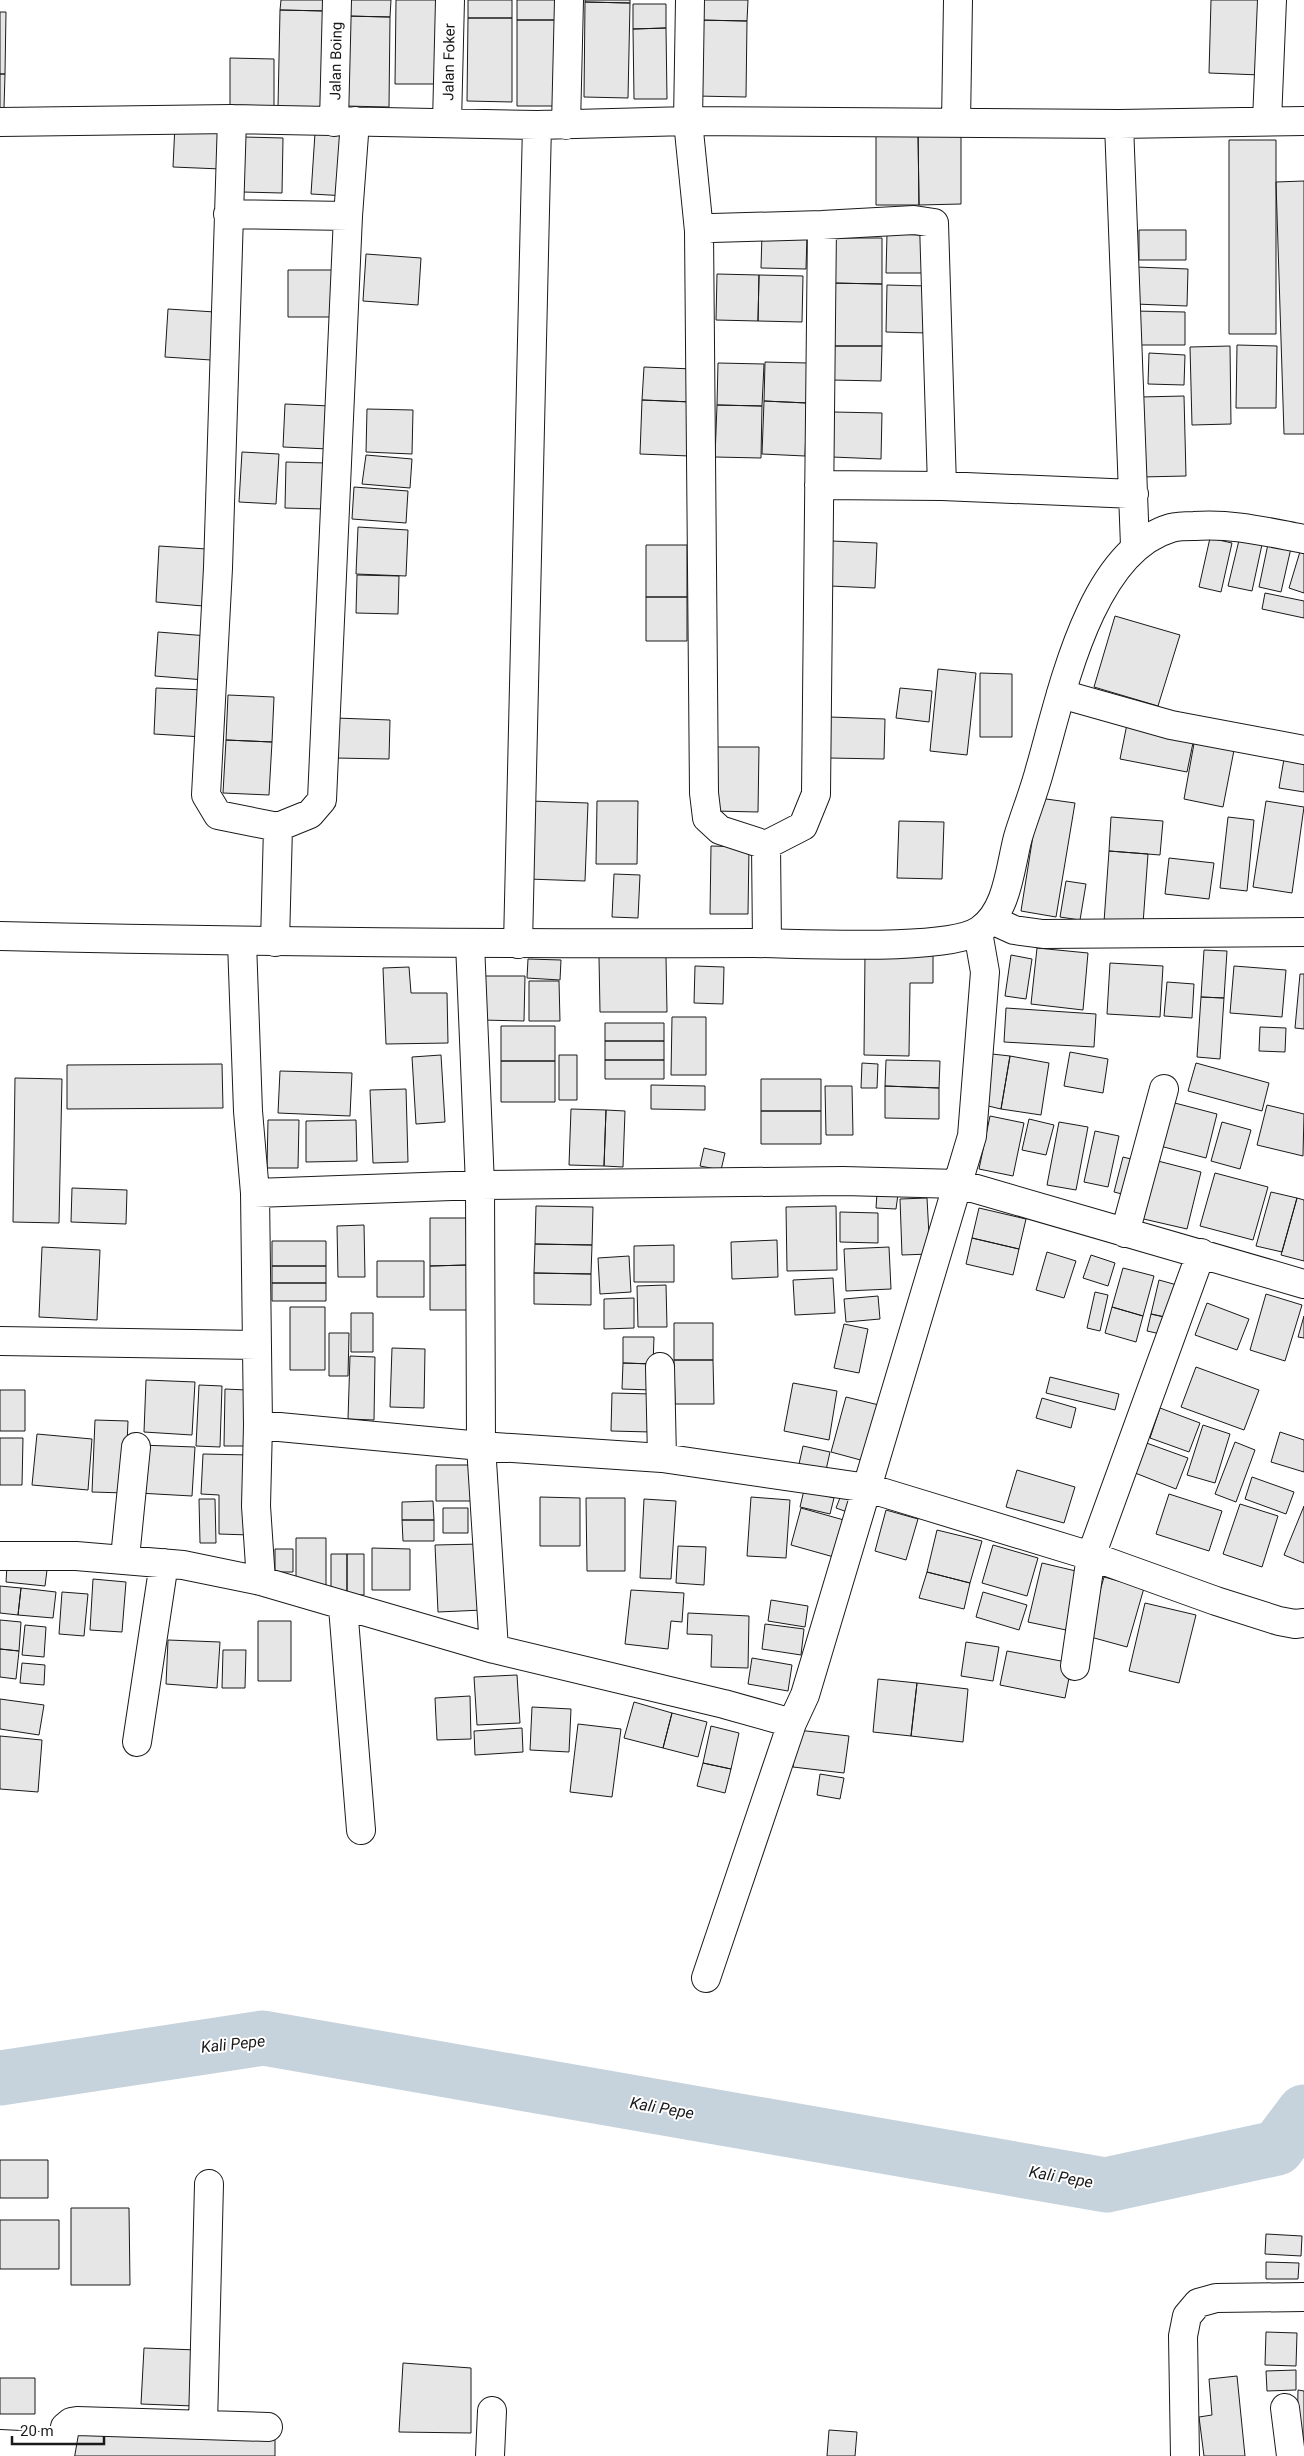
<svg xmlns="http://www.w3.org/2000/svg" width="1304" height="2456" font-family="Roboto,sans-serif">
	<rect width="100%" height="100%" fill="#fff"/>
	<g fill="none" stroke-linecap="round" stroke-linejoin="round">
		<!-- river -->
		<path stroke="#c6d2dc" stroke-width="55" d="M0 2078 263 2038 1106 2185 1277 2148 1304 2112"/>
	</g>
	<!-- building -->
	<path fill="#e6e6e6" stroke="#1a1a1a" d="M281 0H327L326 11 280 10Z
		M346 0H391L390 17 346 16Z
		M396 0H440L437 84H395Z
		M468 0H512V18H468Z
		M517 0H557V20H517Z
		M585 0H630V3L585 2Z
		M697 0H748L747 21 697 20Z
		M1211 0H1263L1260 75 1209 73Z
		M585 2 630 3 628 98 584 97Z
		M633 4H666V28L633 29Z
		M280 10 326 11 324 108 278 107Z
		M0 12H6L5 74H0Z
		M346 16 390 17 389 107 344 106Z
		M468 18H512V102L467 101Z
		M517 20H557V106H517Z
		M697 20 747 21 746 97 696 96Z
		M666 28 667 99H634L633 29Z
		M230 58 274 59V106L230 105Z
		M0 74H5L4 108H0Z
		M175 124 223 127 221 169 173 167Z
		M876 130H918L919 205H876Z
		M918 130H961V204L919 205Z
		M315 133 350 135 347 196 311 194Z
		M244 137 283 138 282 193 242 192Z
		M1229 140H1276V334H1229Z
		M1304 181V434H1284L1276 182Z
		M1139 230H1186V260H1139Z
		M762 234 807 235 806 269 761 268Z
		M887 234 923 235V273H886Z
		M832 238H882V284L831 283Z
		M366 254 421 258 418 305 363 301Z
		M1136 267 1188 269 1187 306 1135 304Z
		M288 270H338L336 317H288Z
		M717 274 759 275 758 321 716 320Z
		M759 275 803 276 802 322 758 321Z
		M831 283 882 284V346H831Z
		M887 285 929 286 928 333 886 332Z
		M168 309 215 312 211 360 165 357Z
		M1134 311 1185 312V345H1134Z
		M1237 345 1277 346 1276 408H1236Z
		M831 346H882L881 381 831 380Z
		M1230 346 1231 424 1192 425 1190 347Z
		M1149 353 1185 355 1184 385 1148 384Z
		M765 362 808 363 807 403 764 401Z
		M718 363 764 364 762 406 717 405Z
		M644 367 693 369 692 402 642 400Z
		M1184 396 1186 476 1141 477 1140 397Z
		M642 400 692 402 689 456 640 454Z
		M764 401 807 403 805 456 762 454Z
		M285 404 330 406 329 449 283 447Z
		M717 405 762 406 761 458 715 457Z
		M367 409 413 410 412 454 366 452Z
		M834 412 882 413 881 459 832 457Z
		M242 452 279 454 276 504 239 502Z
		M366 455 412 459 410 488 362 484Z
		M286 462 326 463 325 509 285 508Z
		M354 487 408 491 406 523 352 519Z
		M358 527 408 530 406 576 356 574Z
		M1240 536 1263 540 1252 591 1228 586Z
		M1210 538 1232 543 1221 592 1199 587Z
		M832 541 877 543 875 588 830 586Z
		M1268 544 1291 548 1281 592 1259 587Z
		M646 545H687V597H646Z
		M1302 545 1304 546V593L1289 588Z
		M159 546 207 549 203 606 156 602Z
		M357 575 399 576 398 614 356 613Z
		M1265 593 1304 601V618L1262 609Z
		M646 597H687V641H646Z
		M1115 616 1180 635 1158 706 1094 687Z
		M158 632 208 636 205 680 155 676Z
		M938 669 976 673 967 755 930 751Z
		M980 673 1012 674V737H980Z
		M156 688 205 690 203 737 154 734Z
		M900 688 932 691 929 722 896 718Z
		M228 695 274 697 272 742 226 740Z
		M830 717 885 719 884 759 829 758Z
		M336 718 390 720 389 759 335 758Z
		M1127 724 1194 738 1187 772 1120 759Z
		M1195 738 1235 745 1223 807 1184 799Z
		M226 740 272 742 269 795 223 793Z
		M714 747H759L758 812 714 811Z
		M1284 759 1304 762V792L1279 788Z
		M1039 798 1075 803 1056 917 1021 911Z
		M530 801 588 803 585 881 528 879Z
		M597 801H638L637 864H596Z
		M1266 801 1304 807 1292 893 1253 887Z
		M1111 817 1163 821 1160 855 1109 851Z
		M1228 817 1254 820 1247 891 1220 888Z
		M899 821 944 822 942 879 897 878Z
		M711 846 749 847 748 914H710Z
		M1109 851 1148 854 1143 924 1104 922Z
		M1169 858 1214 863 1209 899 1165 894Z
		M614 874 640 875 638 918 612 917Z
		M1066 881 1086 884 1080 920 1060 917Z
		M1037 948 1088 953 1083 1010 1031 1004Z
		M1204 950 1227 951 1224 998 1201 997Z
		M865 954 933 955V983H910L909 1056 864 1055Z
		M1011 955 1032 959 1026 999 1005 996Z
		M599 957H666L667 1012H600Z
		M528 959 561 960 560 980 527 978Z
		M1110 963 1163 966 1160 1017 1107 1014Z
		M695 966 724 967 723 1004 694 1003Z
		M1234 966 1286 970 1282 1017 1230 1013Z
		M409 967 411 993H447L448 1043 386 1044 383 968Z
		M1300 974H1304V1029L1295 1028Z
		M482 976H525L524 1021 481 1020Z
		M529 981H559L560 1021H529Z
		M1167 982 1194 984 1192 1018 1164 1016Z
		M1201 997 1224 998 1220 1059 1197 1057Z
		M1006 1008 1096 1014 1094 1047 1004 1042Z
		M672 1017H706V1075H671Z
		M605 1023H664V1041H605Z
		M501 1026H555V1061H501Z
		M1260 1027 1286 1028 1285 1052 1259 1051Z
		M605 1041H664V1060H605Z
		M1070 1052 1108 1059 1103 1093 1064 1086Z
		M992 1054 1010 1056 1001 1109 984 1105Z
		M441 1055 445 1122 416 1124 412 1057Z
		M559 1055H577V1100H559Z
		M1010 1056 1049 1063 1041 1115 1001 1109Z
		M605 1060H664V1079H605Z
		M886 1060 940 1061 939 1088 885 1086Z
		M501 1061H555V1102H501Z
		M862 1063 878 1064 877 1088H861Z
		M1196 1063 1269 1083 1262 1111 1188 1091Z
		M222 1064 223 1108 67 1109V1065Z
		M280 1071 352 1073 350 1116 278 1113Z
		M15 1078 62 1079 59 1223 13 1222Z
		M761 1079H821V1111H761Z
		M651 1085 705 1086V1110L651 1109Z
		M825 1086H852L853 1135H826Z
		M885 1086 939 1088V1119L885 1118Z
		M406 1089 408 1162 373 1163 370 1090Z
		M1171 1102 1217 1114 1206 1158 1160 1146Z
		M1267 1105 1304 1114 1303 1156 1257 1145Z
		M571 1109 606 1110 604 1166 569 1165Z
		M606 1110 625 1111 623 1167 604 1166Z
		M761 1111H821V1144H761Z
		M990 1116 1024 1123 1013 1176 979 1169Z
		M1029 1119 1054 1125 1046 1155 1022 1150Z
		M268 1120H299L298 1168H267Z
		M356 1120 357 1161 306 1162V1121Z
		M1059 1122 1088 1127 1076 1190 1047 1185Z
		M1222 1122 1251 1130 1240 1169 1211 1161Z
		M1095 1131 1119 1136 1108 1187 1084 1182Z
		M704 1148 725 1153 721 1170 700 1166Z
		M1123 1157 1135 1160 1126 1195 1114 1192Z
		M1150 1159 1201 1172 1187 1229 1135 1217Z
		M1215 1173 1268 1187 1253 1240 1200 1226Z
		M72 1188 127 1190 126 1224 71 1222Z
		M1271 1192 1297 1198 1282 1252 1256 1246Z
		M877 1193 898 1194 896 1209 876 1208Z
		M927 1198 930 1254 902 1255 900 1199Z
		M1297 1198 1304 1200V1261L1281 1255Z
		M536 1206 593 1207 592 1245 535 1244Z
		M836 1206 837 1270 787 1271 786 1207Z
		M979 1208 1026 1219 1019 1249 972 1238Z
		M840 1212 878 1213V1243L840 1242Z
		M430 1218H466L467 1265 430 1266Z
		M364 1225 365 1277H338L337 1226Z
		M972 1238 1019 1249 1013 1275 966 1264Z
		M777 1240 778 1277 732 1279 731 1242Z
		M272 1241H326V1266H272Z
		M535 1244 592 1245 591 1274 534 1273Z
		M674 1245V1282H634V1246Z
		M42 1247 100 1250 97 1320 39 1317Z
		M889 1247 891 1289 846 1291 844 1249Z
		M1047 1252 1076 1261 1064 1298 1036 1290Z
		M1091 1255 1115 1263 1108 1286 1083 1278Z
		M629 1256 631 1292 600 1294 598 1258Z
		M377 1261H424V1297H377Z
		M467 1265V1310H430V1266Z
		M272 1266H326V1283H272Z
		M1123 1268 1154 1276 1143 1316 1112 1307Z
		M534 1273 591 1274V1305L534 1304Z
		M833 1278 835 1313 795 1315 793 1280Z
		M1159 1280 1177 1285 1169 1318 1151 1314Z
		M272 1283H326V1301H272Z
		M666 1285 667 1327H638L637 1286Z
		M1095 1292 1108 1295 1100 1331 1087 1328Z
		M1266 1294 1302 1305 1285 1361 1250 1350Z
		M878 1296 880 1319 846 1322 844 1299Z
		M634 1298V1328L604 1329V1299Z
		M1207 1303 1249 1319 1237 1350 1195 1335Z
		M290 1307H325V1370H290Z
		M1112 1307 1143 1316 1136 1342 1105 1333Z
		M351 1313H373V1352H351Z
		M1151 1314 1169 1318 1165 1335 1147 1331Z
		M1304 1316V1338L1298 1337Z
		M674 1323H713V1360H674Z
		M844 1324 868 1329 859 1373 834 1368Z
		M329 1333H349L348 1376H329Z
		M623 1337H654L653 1364 623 1363Z
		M392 1348 425 1349 424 1408 390 1407Z
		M350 1356 375 1357 374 1420 348 1419Z
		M674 1360H713L714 1404H675Z
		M623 1363 653 1364 652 1390 622 1389Z
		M1196 1367 1259 1390 1244 1430 1181 1407Z
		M1050 1377 1119 1394 1115 1410 1046 1393Z
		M146 1380 195 1382 192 1435 144 1432Z
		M793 1383 837 1391 829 1440 784 1431Z
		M199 1385 222 1386 220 1447 196 1446Z
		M225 1389 247 1390V1446H224Z
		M0 1390H25V1431H0Z
		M612 1393 652 1394 651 1432 611 1431Z
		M846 1397 883 1406 868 1462 831 1452Z
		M1042 1398 1076 1408 1071 1428 1036 1418Z
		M1160 1408 1200 1423 1189 1452 1150 1438Z
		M95 1420 128 1421 125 1493 92 1492Z
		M1203 1425 1230 1434 1215 1483 1187 1475Z
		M1280 1432 1304 1440V1472L1271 1462Z
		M37 1434 92 1439 88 1490 32 1485Z
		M0 1438H23L22 1485H0Z
		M1141 1441 1188 1458 1176 1489 1130 1471Z
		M1235 1442 1255 1450 1236 1502 1215 1494Z
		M140 1445 195 1447 192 1496 138 1493Z
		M803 1446 830 1452 826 1470 799 1464Z
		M203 1454 251 1455 250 1535 219 1534V1495L201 1494Z
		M436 1465H471V1501H436Z
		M1017 1470 1075 1487 1064 1523 1006 1507Z
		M1252 1477 1294 1492 1286 1514 1245 1499Z
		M845 1485 862 1491 853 1514 836 1508Z
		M804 1490 834 1498 830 1514 800 1507Z
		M1169 1494 1222 1511 1209 1551 1156 1534Z
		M540 1497 580 1498V1546H540Z
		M751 1497 790 1500 786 1558 747 1556Z
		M586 1498H625V1571H587Z
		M199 1499H215L216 1543H200Z
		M644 1499 676 1501 671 1579 640 1578Z
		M433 1501 434 1520H402V1502Z
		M1240 1504 1278 1516 1262 1567 1223 1554Z
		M1304 1506V1563L1284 1555Z
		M443 1508H468V1533H443Z
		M801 1508 851 1522 841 1559 791 1545Z
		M886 1510 918 1519 906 1560 875 1551Z
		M402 1520H434V1541H403Z
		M937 1530 982 1541 970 1583 927 1572Z
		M296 1538H326V1588H296Z
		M480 1544 483 1610 438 1612 435 1545Z
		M993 1545 1038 1558 1027 1596 982 1583Z
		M678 1546 706 1547 704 1585 676 1583Z
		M372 1548 410 1549V1590H372Z
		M275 1549H293V1572H275Z
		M331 1554H347V1595H331Z
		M347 1554H364V1595H347Z
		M1042 1563 1080 1572 1066 1630 1028 1622Z
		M7 1566 47 1570 45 1586 6 1582Z
		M927 1572 970 1583 964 1609 919 1598Z
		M1104 1577 1144 1588 1127 1647 1087 1636Z
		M93 1579 126 1582 122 1632 90 1630Z
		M0 1586 21 1588 18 1615 0 1613Z
		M21 1588 56 1592 53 1618 18 1615Z
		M631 1590 684 1593 682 1622 671 1621 668 1649 625 1644Z
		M62 1592 88 1594 84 1636 59 1634Z
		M983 1592 1027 1605 1019 1630 976 1617Z
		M771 1600 808 1606 805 1627 768 1621Z
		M1145 1603 1196 1615 1179 1683 1129 1671Z
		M688 1613 749 1616 748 1668 711 1667 712 1635 687 1634Z
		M0 1620 21 1622 19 1651 0 1649Z
		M258 1621H291V1681H258Z
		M765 1624 804 1629 801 1655 762 1649Z
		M25 1625 46 1627 44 1657 22 1655Z
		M168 1640 220 1642 217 1688 166 1684Z
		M966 1642 999 1647 993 1681 961 1676Z
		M0 1649 19 1651 16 1679 0 1677Z
		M223 1650H246L245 1688H222Z
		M1007 1651 1072 1663 1065 1698 1000 1685Z
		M752 1658 792 1665 788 1691 748 1684Z
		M22 1663 45 1665 44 1685 20 1683Z
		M517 1675 520 1723 477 1725 474 1677Z
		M878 1679 917 1683 911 1736 873 1732Z
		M917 1683 968 1689 963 1742 911 1736Z
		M470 1696 471 1739 437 1740 435 1698Z
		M0 1699 44 1705 39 1735 0 1729Z
		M634 1702 672 1713 663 1748 624 1738Z
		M532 1707 571 1709 569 1752 530 1750Z
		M672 1713 707 1722 698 1757 663 1748Z
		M578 1724 621 1729 612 1797 570 1792Z
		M711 1726 739 1733 731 1769 703 1763Z
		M522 1728 523 1752 475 1755 474 1731Z
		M798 1730 849 1736 844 1773 793 1767Z
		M0 1736 42 1740 38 1792 0 1789Z
		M703 1763 731 1769 725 1793 697 1786Z
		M820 1774 844 1778 840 1799 817 1795Z
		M0 2160H48V2198H0Z
		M71 2208H129L130 2285H71Z
		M0 2220H59V2269H0Z
		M1266 2234 1302 2236 1301 2256 1265 2254Z
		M1266 2262 1299 2263 1298 2279H1266Z
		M1266 2332 1297 2333 1296 2366 1265 2365Z
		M144 2348 197 2350 194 2406 141 2404Z
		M403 2363 471 2368V2433L399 2432Z
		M1296 2370V2390L1267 2391 1266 2371Z
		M1237 2376 1245 2456H1204L1199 2417 1212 2415 1209 2379Z
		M0 2378H35V2414H0Z
		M1298 2390 1304 2391V2440L1297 2439Z
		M829 2430 857 2432 855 2456H827Z
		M275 2434V2456H66V2435Z"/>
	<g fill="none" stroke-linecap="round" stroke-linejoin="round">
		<defs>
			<path id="minor" d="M690 0 688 121 699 231
				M232 119 218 568 206 795 218 815 278 827
				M1267 121 1272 0
				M0 122 232 119 537 125 688 121 1119 124 1304 121
				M334 122 337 0
				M447 123 450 0
				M956 123 958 0
				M1119 124 1135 546
				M566 125 569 0
				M228 214 348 216
				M819 485 942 486 1134 494
				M1061 694 1171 725 1304 750
				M766 845 720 830 707 818 704 793 699 231 712 228 822 225 914 220 934 223 942 486
				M992 920 1014 930 1043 934 1304 932
				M242 942 248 1111 255 1193 258 1425 256 1506 261 1581
				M275 942 278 827 310 814 322 800 348 216 355 121
				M767 943 766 845 803 826 816 794 822 225
				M518 944 537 125
				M255 1193 480 1185 470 943
				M1125 1233 1164 1089
				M0 1341 257 1345
				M660 1367 662 1458
				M258 1425 481 1446 662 1458 868 1488 1091 1556 1216 1601 1279 1621 1295 1624 1304 1623
				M0 1556H76L183 1565 261 1581 494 1649 724 1704 792 1723 805 1695 972 1136 985 972 978 932
				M125 1558 136 1447
				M343 1607 361 1830
				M494 1649 481 1446 480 1185 843 1181 959 1184 1304 1284
				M1075 1666 1091 1556 1201 1253
				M137 1742 164 1563
				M706 1978 792 1723
				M1285 2408 1291 2456
				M203 2425 209 2184
				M0 2444 60 2447
				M60 2456 65 2427 71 2422 77 2421 268 2427
				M490 2456 492 2411
				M1185 2456 1183 2336 1187 2316 1198 2303 1216 2298 1304 2297"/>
			<path id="secondary" d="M0 936C251 942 502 944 753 943 798 943 948 952 980 930 1008 911 1010 867 1018 837 1025 814 1034 792 1040 769 1061 697 1089 552 1171 528 1178 526 1187 526 1194 526 1232 523 1267 532 1304 539"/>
		</defs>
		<!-- minor casing -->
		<use href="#minor" stroke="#1a1a1a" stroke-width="30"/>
		<!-- secondary casing -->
		<use href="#secondary" stroke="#1a1a1a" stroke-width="30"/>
		<!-- minor -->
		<use href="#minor" stroke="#fff" stroke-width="28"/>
		<!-- secondary -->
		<use href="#secondary" stroke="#fff" stroke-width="28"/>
	</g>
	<g text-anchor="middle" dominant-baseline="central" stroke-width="4" stroke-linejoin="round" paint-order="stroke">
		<!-- street labels -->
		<g font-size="15" fill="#1a1a1a" stroke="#fff">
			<text transform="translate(336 61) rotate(-89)">Jalan Boing</text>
			<text transform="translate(449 62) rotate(-89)">Jalan Foker</text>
		</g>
		<!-- water labels -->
		<g font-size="16" font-style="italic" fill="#1a1a1a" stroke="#fff">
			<text transform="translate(233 2044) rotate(-6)">Kali Pepe</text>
			<text transform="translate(662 2108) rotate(10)">Kali Pepe</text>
			<text transform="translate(1061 2177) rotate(10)">Kali Pepe</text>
		</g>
	</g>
	<!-- scale -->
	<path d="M12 2436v8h92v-8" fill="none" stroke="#1a1a1a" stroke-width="2.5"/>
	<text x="20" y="2436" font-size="15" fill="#1a1a1a" stroke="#ffffff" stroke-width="4" paint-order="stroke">20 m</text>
</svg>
